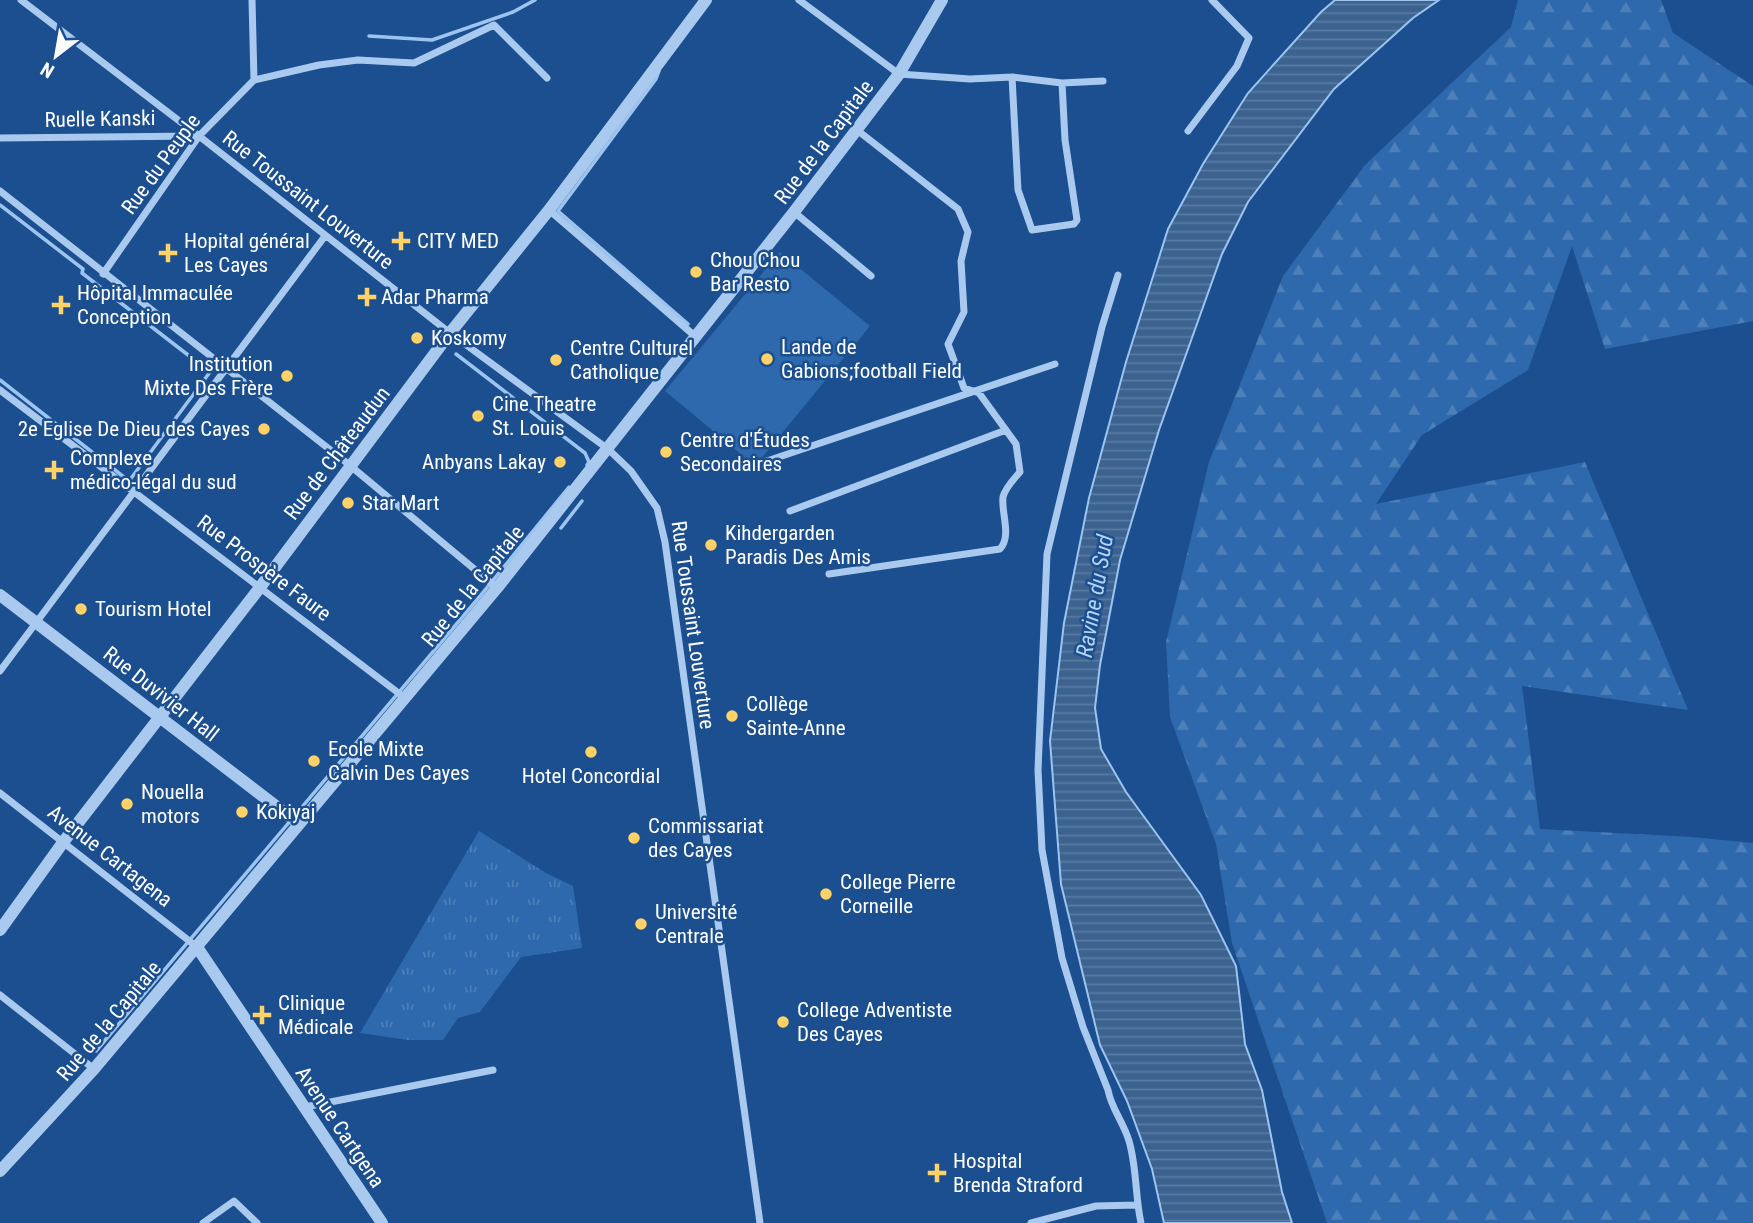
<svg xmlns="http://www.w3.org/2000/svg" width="1753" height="1223" font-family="'Roboto Condensed',sans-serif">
	<defs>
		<pattern id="forest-firs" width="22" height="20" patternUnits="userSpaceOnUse" patternTransform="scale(1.75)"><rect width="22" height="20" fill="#2e69ad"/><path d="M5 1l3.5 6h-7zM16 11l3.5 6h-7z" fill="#4d80b9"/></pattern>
		<pattern id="park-tufts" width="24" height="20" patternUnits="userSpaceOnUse" patternTransform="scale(1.75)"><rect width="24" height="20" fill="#2e69ad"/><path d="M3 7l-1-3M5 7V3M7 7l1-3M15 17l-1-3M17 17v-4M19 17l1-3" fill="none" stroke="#4d80b9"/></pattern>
		<pattern id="water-rules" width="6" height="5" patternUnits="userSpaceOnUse" patternTransform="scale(1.75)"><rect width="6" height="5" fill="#3c6290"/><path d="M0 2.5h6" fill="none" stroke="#597aa1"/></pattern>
	</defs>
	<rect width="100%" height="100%" fill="#1b4f8f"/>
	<!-- forest -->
	<path fill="url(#forest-firs)" d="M1518 0H1661L1673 33 1753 86V321L1605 349 1572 246 1528 370 1422 435 1376 504 1585 462 1688 710 1522 686 1540 829 1692 837 1753 843V1223H1327L1232 943 1216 844 1170 717 1166 642 1209 462 1283 276 1365 165 1511 27Z"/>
	<!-- park -->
	<path fill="url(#park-tufts)" d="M479 831 546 873 573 886 582 948 521 957 480 1012 458 1018 443 1040H408L360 1033Z"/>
	<!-- pitch -->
	<path fill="#2e69ad" d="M780 252 870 326 755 466 665 391Z"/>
	<!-- water -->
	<path fill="url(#water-rules)" stroke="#9cc4f0" stroke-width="2" d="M1335 0H1439L1413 18 1334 89 1248 202 1222 254 1159 430 1120 560 1100 665 1095 708 1101 749 1126 792 1201 895 1236 966 1245 1044 1262 1090 1282 1192 1292 1223H1164L1152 1169 1127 1101 1100 1045 1061 884 1050 741 1064 623 1089 498 1126 362 1168 229 1203 164 1248 93 1321 12Z"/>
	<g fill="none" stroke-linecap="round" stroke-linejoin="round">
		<!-- stream -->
		<path stroke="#9cc4f0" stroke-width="3.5" d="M369 36 432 40 513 12 535 0
			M659 71 656 79 558 211 688 324
			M0 205 83 269 82 273 210 372 129 481 0 380
			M456 354 585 453 589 462 587 465
			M561 528 582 501
			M96 1051 481 595 569 487"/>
		<!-- minor -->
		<path stroke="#a9c9ee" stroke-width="7" d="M21 0 199 136 450 333 608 449 631 471 657 508 665 542 760 1223
			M252 0 254 80
			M799 0 899 74 970 79 1012 77 1062 83 1103 81
			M1012 77 1018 190 1032 230 1074 224 1077 220 1065 140 1062 83
			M1188 131 1237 66 1249 38 1212 0
			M0 138 199 136
			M0 191 347 463 497 588
			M549 210 696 337
			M794 212 871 276
			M103 274 199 136 254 80 319 65 358 60 414 63 494 25 547 78
			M1118 275 1102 327 1047 554 1038 770 1042 850 1062 958 1083 1027 1108 1090C1111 1108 1124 1123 1129 1141 1137 1168 1135 1196 1141 1223
			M0 390 405 698
			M764 462 1055 364
			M790 511 1006 430
			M829 574 1000 549C1012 536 1001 513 1003 497 1005 488 1014 479 1020 472L1016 444 979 393 964 388 948 344 964 312 961 261 968 232 958 209 857 130
			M0 671 325 236
			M0 793 197 947
			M0 995 94 1069
			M305 1107 493 1070
			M203 1223 234 1201 257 1223
			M1031 1223 1096 1206 1137 1205"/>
		<!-- tertiary -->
		<path stroke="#a9c9ee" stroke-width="12" d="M0 595 298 823
			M0 930 64 841 261 586 450 333 549 210 706 0
			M197 947 382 1223
			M0 1171 94 1069 497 588 794 212 899 74 942 0"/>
	</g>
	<!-- markers -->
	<g fill="#ffd166" stroke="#1b4f8f" stroke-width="2.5">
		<path d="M397.5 230.5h7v7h7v7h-7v7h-7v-7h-7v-7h7z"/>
		<path d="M164.5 242.5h7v7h7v7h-7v7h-7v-7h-7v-7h7z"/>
		<circle cx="696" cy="272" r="7"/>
		<path d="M363.5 286.5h7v7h7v7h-7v7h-7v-7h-7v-7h7z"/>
		<path d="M57.5 294.5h7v7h7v7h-7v7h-7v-7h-7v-7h7z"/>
		<circle cx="417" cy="338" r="7"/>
		<circle cx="767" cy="359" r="7"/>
		<circle cx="556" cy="360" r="7"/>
		<circle cx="287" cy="376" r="7"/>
		<circle cx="478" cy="416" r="7"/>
		<circle cx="264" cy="429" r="7"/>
		<circle cx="666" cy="452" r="7"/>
		<circle cx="560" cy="462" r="7"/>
		<path d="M50.5 459.5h7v7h7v7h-7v7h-7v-7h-7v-7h7z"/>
		<circle cx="348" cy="503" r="7"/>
		<circle cx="711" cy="545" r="7"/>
		<circle cx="81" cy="609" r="7"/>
		<circle cx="732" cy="716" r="7"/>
		<circle cx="591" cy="752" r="7"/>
		<circle cx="314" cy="761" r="7"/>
		<circle cx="127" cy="804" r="7"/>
		<circle cx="242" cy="812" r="7"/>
		<circle cx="634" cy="838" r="7"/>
		<circle cx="826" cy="894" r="7"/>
		<circle cx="641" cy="924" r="7"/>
		<path d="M258.5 1004.5h7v7h7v7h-7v7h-7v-7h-7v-7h7z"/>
		<circle cx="783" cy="1022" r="7"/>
		<path d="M933.5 1162.5h7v7h7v7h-7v7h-7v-7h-7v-7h7z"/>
	</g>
	<g text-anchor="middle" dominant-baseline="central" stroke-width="5" stroke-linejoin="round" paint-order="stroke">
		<!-- street labels -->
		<g font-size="21" fill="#fff" stroke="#1b4f8f">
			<text transform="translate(100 119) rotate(-1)">Ruelle Kanski</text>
			<text transform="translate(824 142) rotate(-53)">Rue de la Capitale</text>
			<text transform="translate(161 164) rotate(-54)">Rue du Peuple</text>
			<text transform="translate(308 200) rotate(38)">Rue Toussaint Louverture</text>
			<text transform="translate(337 453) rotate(-53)">Rue de Châteaudun</text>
			<text transform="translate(264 568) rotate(37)">Rue Prospère Faure</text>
			<text transform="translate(473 586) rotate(-51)">Rue de la Capitale</text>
			<text transform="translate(693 625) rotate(82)">Rue Toussaint Louverture</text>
			<text transform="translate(161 694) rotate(38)">Rue Duvivier Hall</text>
			<text transform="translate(110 856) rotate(38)">Avenue Cartagena</text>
			<text transform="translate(109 1021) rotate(-50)">Rue de la Capitale</text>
			<text transform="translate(340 1127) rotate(56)">Avenue Cartgena</text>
		</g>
		<!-- poi labels -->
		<g font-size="21" fill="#fff" stroke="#1b4f8f" text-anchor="start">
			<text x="184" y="241">Hopital général<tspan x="184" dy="24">Les Cayes</tspan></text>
			<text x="417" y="241">CITY MED</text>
			<text x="710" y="260">Chou Chou<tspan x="710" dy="24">Bar Resto</tspan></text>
			<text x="77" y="293">Hôpital Immaculée<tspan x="77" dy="24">Conception</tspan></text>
			<text x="381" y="297">Adar Pharma</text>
			<text x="431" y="338">Koskomy</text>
			<text x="781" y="347">Lande de<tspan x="781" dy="24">Gabions;football Field</tspan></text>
			<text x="570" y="348">Centre Culturel<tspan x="570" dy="24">Catholique</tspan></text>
			<text x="273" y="364" text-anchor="end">Institution<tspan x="273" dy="24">Mixte Des Frère</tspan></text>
			<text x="492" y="404">Cine Theatre<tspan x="492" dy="24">St. Louis</tspan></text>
			<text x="250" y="429" text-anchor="end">2e Eglise De Dieu des Cayes</text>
			<text x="680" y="440">Centre d'Études<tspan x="680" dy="24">Secondaires</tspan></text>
			<text x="70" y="458">Complexe<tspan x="70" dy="24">médico-légal du sud</tspan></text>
			<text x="546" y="462" text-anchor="end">Anbyans Lakay</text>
			<text x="362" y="503">Star Mart</text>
			<text x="725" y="533">Kihdergarden<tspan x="725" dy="24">Paradis Des Amis</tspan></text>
			<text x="95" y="609">Tourism Hotel</text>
			<text x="746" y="704">Collège<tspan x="746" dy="24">Sainte-Anne</tspan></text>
			<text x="328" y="749">Ecole Mixte<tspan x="328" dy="24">Calvin Des Cayes</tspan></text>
			<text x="591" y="776" text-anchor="middle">Hotel Concordial</text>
			<text x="141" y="792">Nouella<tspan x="141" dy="24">motors</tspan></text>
			<text x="256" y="812">Kokiyaj</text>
			<text x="648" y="826">Commissariat<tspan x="648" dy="24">des Cayes</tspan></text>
			<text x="840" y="882">College Pierre<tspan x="840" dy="24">Corneille</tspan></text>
			<text x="655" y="912">Université<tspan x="655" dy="24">Centrale</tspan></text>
			<text x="278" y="1003">Clinique<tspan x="278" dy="24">Médicale</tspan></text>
			<text x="797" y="1010">College Adventiste<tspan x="797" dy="24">Des Cayes</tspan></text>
			<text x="953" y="1161">Hospital<tspan x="953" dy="24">Brenda Straford</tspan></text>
		</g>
		<!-- water labels -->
		<g font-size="23" font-style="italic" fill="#b5d3f5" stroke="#1b4f8f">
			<text transform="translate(1095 596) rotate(-80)">Ravine du Sud</text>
		</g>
	</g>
	<!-- north arrow -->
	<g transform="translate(56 56) rotate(211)" stroke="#1b4f8f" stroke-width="5" paint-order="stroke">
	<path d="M0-5L12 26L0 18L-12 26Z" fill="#ffffff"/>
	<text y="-10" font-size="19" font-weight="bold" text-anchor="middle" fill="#ffffff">N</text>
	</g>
</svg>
